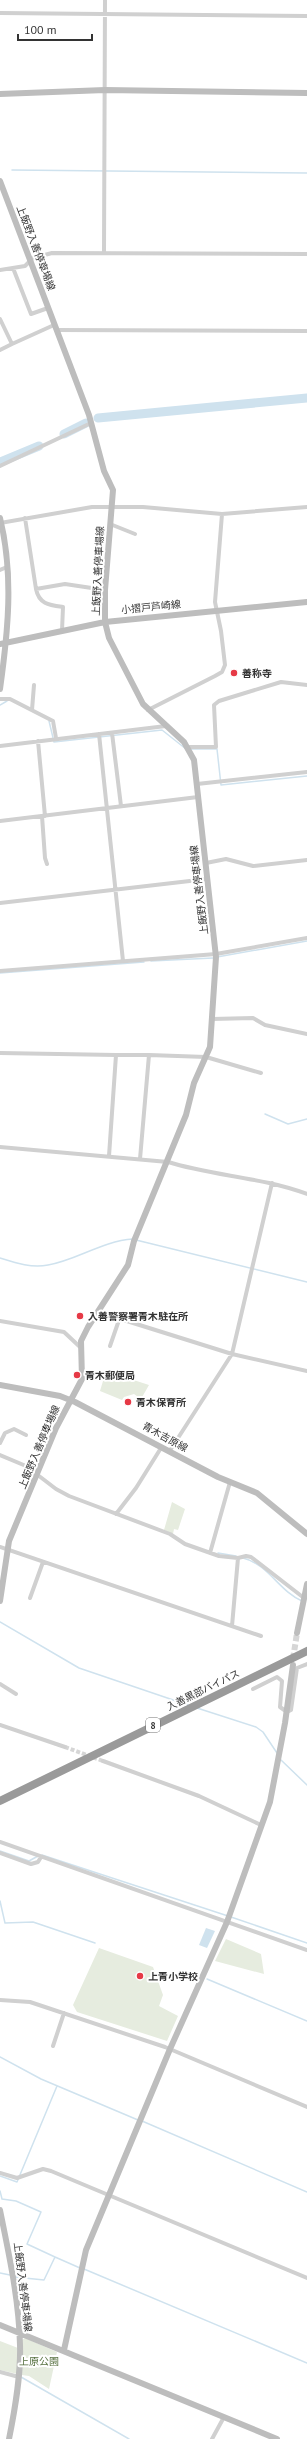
<svg xmlns="http://www.w3.org/2000/svg" width="307" height="2439" font-family="'PT Sans','Noto Sans JP',sans-serif">
	<rect width="100%" height="100%" fill="#fff"/>
	<!-- green -->
	<path fill="#e6ecdf" d="M106 1371 149 1385 141 1399 134 1394 124 1397 122 1400 100 1391Z
		M172 1502 185 1509 178 1530 174 1529 173 1534 164 1530Z
		M226 1939 261 1954 264 1974 215 1961Z
		M99 1948 153 1967 163 1995 159 2006 178 2016 167 2041 77 2012 73 2005Z
		M25 2338 57 2352 49 2389 29 2376 22 2375V2340Z
		M0 2341 18 2348V2374L0 2370Z"/>
	<!-- water -->
	<path fill="#cfe2ee" d="M206 1928 215 1931 207 1948 199 1945Z"/>
	<g fill="none" stroke-linecap="round" stroke-linejoin="round">
		<!-- stream -->
		<path stroke="#cfe2ee" stroke-width="1.5" d="M12 170 307 173
			M0 705 7 701
			M49 721 54 742 162 730 186 749
			M190 749H217L221 785 307 776
			M217 957 307 941
			M151 961 213 958
			M0 973 144 962
			M265 1114 288 1124 307 1119
			M136 1240 307 1282
			M0 1258C16 1263 31 1268 48 1265 77 1260 102 1241 133 1239
			M218 1553 236 1556
			M243 1558C268 1564 280 1592 302 1601
			M0 1622 79 1668 188 1705
			M197 1708 256 1727 263 1732 277 1753
			M281 1760 307 1785
			M0 1851 29 1861 38 1856
			M42 1855 228 1916
			M0 1901 5 1923 33 1922 95 1943
			M231 1917 307 1943
			M207 1979 307 2021
			M0 2057 41 2079 138 2120
			M142 2121 307 2192
			M0 2176 17 2182 57 2086
			M0 2191 2 2199 16 2201 41 2212 27 2244 55 2257
			M84 2269 307 2363
			M0 2273 10 2275
			M15 2277 44 2280 55 2257 80 2268
			M21 2377 129 2439"/>
		<!-- river -->
		<path stroke="#cfe2ee" stroke-width="9" d="M98 418 307 398
			M64 434 86 423
			M0 462 39 446"/>
		<!-- street-tunnel -->
		<path stroke="#d6d6d6" stroke-width="4" stroke-dasharray="4 2" stroke-linecap="butt" d="M65 1747 103 1761"/>
		<!-- secondary-tunnel -->
		<path stroke="#d6d6d6" stroke-width="6" stroke-dasharray="6 3" stroke-linecap="butt" d="M293 1659 297 1633"/>
		<!-- street -->
		<path stroke="#d0d0d0" stroke-width="4" d="M0 13 307 16
			M104 252 105 0
			M13 268 31 314 48 308
			M0 270 25 266 33 258 52 253 307 254
			M0 319 12 344 54 325
			M56 330 307 331
			M0 350 12 344
			M0 466 91 423
			M25 518 36 589 65 584 105 590
			M0 523 92 507H143L222 514 307 507
			M110 524 135 534
			M0 570 7 567
			M36 589C39 604 49 605 63 607L62 631
			M0 699H10L53 721 56 738
			M32 710 34 685
			M148 710 215 676 222 672 225 665 221 631 215 602 222 514
			M112 733 121 806
			M99 734 123 961
			M38 741 45 816
			M0 746 166 726
			M188 747H216L214 705 219 701 281 682 307 685
			M197 784 307 772
			M42 816 45 858 47 864
			M0 821 198 797
			M206 863 226 859 253 866 307 860
			M0 903 207 879
			M0 971 216 954 307 938
			M212 1019 253 1018 265 1025 307 1034
			M0 1053 116 1055
			M0 1147 168 1162C213 1176 262 1177 307 1194
			M109 1156 116 1055H149
			M140 1159 149 1055 206 1057 261 1073
			M98 1312 232 1354 307 1371
			M0 1321 64 1332 80 1347
			M110 1346 119 1320
			M0 1443 5 1433 14 1429 26 1435
			M169 1452 232 1354 272 1183
			M0 1455 26 1466 56 1489 69 1496 170 1534 185 1544 219 1556 238 1558 232 1626
			M116 1514 136 1488 161 1448
			M0 1547 261 1636
			M210 1553 230 1482
			M238 1558 246 1556 251 1557 304 1598
			M30 1598 43 1562
			M0 1684 16 1694
			M253 1689 277 1677 282 1681 280 1707 287 1712 291 1710 297 1668 307 1664
			M0 1725 65 1747
			M103 1761 199 1796 261 1825
			M0 1842 307 1950
			M0 1853 31 1864 38 1862 41 1857
			M0 2000 30 2002 165 2047 307 2107
			M53 2046 64 2013
			M0 2173 17 2178 43 2169 51 2171 307 2278
			M0 2372 19 2377
			M212 2439 224 2417"/>
		<!-- secondary -->
		<path stroke="#bdbdbd" stroke-width="6" d="M0 94 105 90 307 93
			M0 181 89 415 104 471 113 490 105 590V622L109 638 143 704 184 742 194 760 216 957 210 1047 194 1083 186 1115 134 1241 128 1265 88 1327 81 1341 82 1379 56 1428 9 1541 0 1601
			M0 518C14 575 8 632 0 689
			M0 644 105 622 307 602
			M0 1385 60 1396 75 1402 218 1477 257 1493 307 1534
			M297 1633 307 1584
			M0 2210C9 2255 19 2299 20 2345 21 2376 15 2409 9 2439
			M0 2325 277 2439
			M64 2350 86 2250 170 2049 227 1922 270 1802 285 1723 293 1665"/>
		<!-- highway -->
		<path stroke="#9a9a9a" stroke-width="8" d="M0 1801 307 1651"/>
	</g>
	<!-- markers -->
	<g fill="#e63946" stroke="#fff" stroke-width="1.5">
		<circle cx="234" cy="673" r="4"/>
		<circle cx="80" cy="1316" r="4"/>
		<circle cx="77" cy="1375" r="4"/>
		<circle cx="128" cy="1402" r="4"/>
		<circle cx="140" cy="1976" r="4"/>
	</g>
	<g text-anchor="middle" dominant-baseline="central" stroke-width="4" stroke-linejoin="round" paint-order="stroke">
		<!-- shield labels -->
		<rect fill="#fff" stroke="#707070" stroke-width="1" x="146" y="1718" width="14" height="14" rx="3"/>
		<g font-size="9" font-weight="bold" fill="#333">
			<text x="153" y="1725">8</text>
		</g>
		<!-- street labels -->
		<g font-size="10" fill="#333" stroke="#fff">
			<text transform="translate(36 248) rotate(69)">上飯野入善停車場線</text>
			<text transform="translate(98 571) rotate(-87)">上飯野入善停車場線</text>
			<text transform="translate(151 607) rotate(-6)">小摺戸芦崎線</text>
			<text transform="translate(199 890) rotate(-97)">上飯野入善停車場線</text>
			<text transform="translate(165 1437) rotate(29)">青木吉原線</text>
			<text transform="translate(39 1447) rotate(-67)">上飯野入善停車場線</text>
			<text transform="translate(203 1690) rotate(-26)">入善黒部バイパス</text>
			<text transform="translate(23 2287) rotate(83)">上飯野入善停車場線</text>
		</g>
		<!-- poi labels -->
		<g font-size="10" font-weight="bold" fill="#333" stroke="#fff" text-anchor="start">
			<text x="242" y="673">善称寺</text>
			<text x="88" y="1316">入善警察署青木駐在所</text>
			<text x="85" y="1375">青木郵便局</text>
			<text x="136" y="1402">青木保育所</text>
			<text x="148" y="1976">上青小学校</text>
		</g>
		<!-- park labels -->
		<g font-size="10" fill="#56703f" stroke="#fff">
			<text x="39" y="2361">上原公園</text>
		</g>
	</g>
	<!-- scale -->
	<path d="M18 34v6h74v-6" fill="none" stroke="#333333" stroke-width="2"/>
	<text x="24" y="34" font-size="12" fill="#333333" stroke="#ffffff" stroke-width="3" paint-order="stroke">100 m</text>
</svg>
